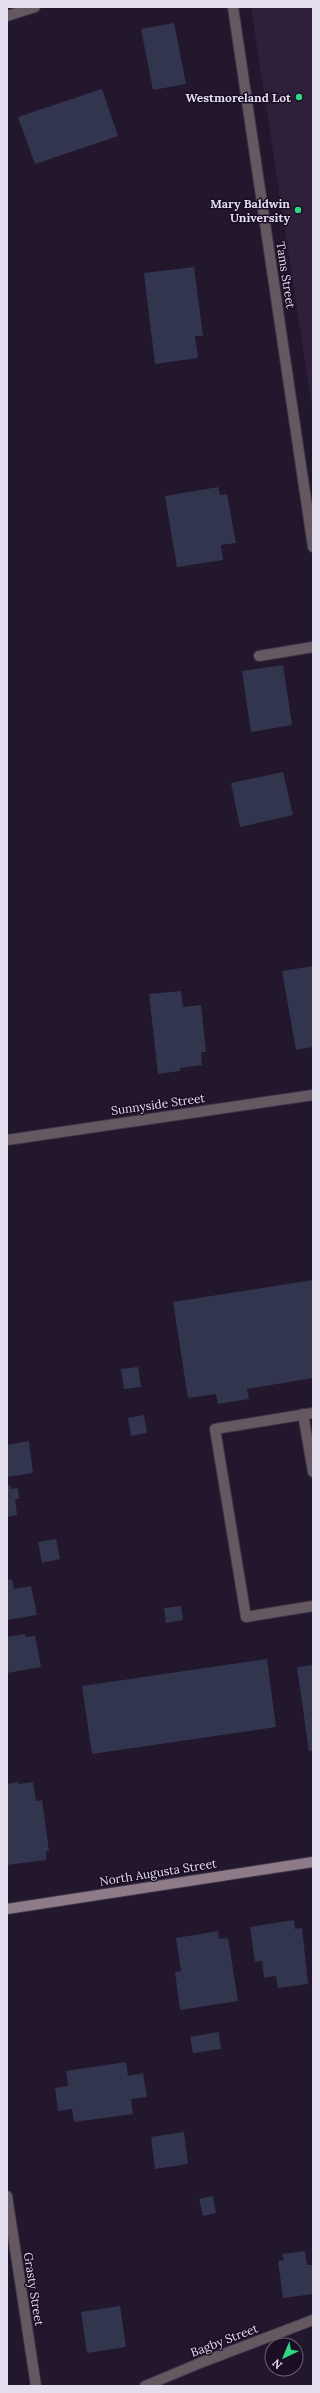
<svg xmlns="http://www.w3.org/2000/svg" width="320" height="2393" font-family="Lora,serif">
	<rect width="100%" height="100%" fill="#23172e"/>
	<!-- built -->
	<path fill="#2e1f3b" d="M251 7H313V414Z"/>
	<!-- building -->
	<path fill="#31354e" d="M174 23 186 84 153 90 141 29Z
		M102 89 118 136 35 164 18 117Z
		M194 267 203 336H195L198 358 155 364 144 273Z
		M218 487 220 495 227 494 236 543 221 545 223 560 177 567 165 496Z
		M283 665 292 725 251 732 242 671Z
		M283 772 293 815 240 827 231 783Z
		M313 966V1047L296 1050 282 971Z
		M181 991 183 1007 201 1005 206 1052H201L202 1065 180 1068V1071L158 1074 149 994Z
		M313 1280V1378L247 1389 249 1399 218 1404 216 1394 188 1398 173 1302Z
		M138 1367 141 1387 124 1389 121 1369Z
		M144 1415 147 1433 131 1436 128 1418Z
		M29 1441 33 1473 7 1477V1445Z
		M7 1485H10L11 1489 18 1488 19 1499H15L17 1515 7 1517Z
		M56 1539 60 1559 42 1563 38 1542Z
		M12 1579 14 1589 31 1586 37 1615 7 1620V1580Z
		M181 1606 183 1620 166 1623 164 1608Z
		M25 1634 26 1637 35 1636 41 1667 7 1673V1637Z
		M267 1659 276 1727 92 1754 82 1686Z
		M313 1665V1751H309L297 1667Z
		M18 1782V1784L33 1782 36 1801 42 1800 49 1851H46V1860L7 1865V1784Z
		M294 1920 295 1929 302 1928 308 1984 278 1988 276 1976 264 1978 262 1961 255 1962 250 1927Z
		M218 1931 219 1939 228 1938 238 2001 180 2010 175 1972 181 1971 176 1938Z
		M219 2032 221 2049 193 2053 190 2037Z
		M126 2062 128 2076 143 2073 147 2097 131 2099 133 2114 74 2122 72 2109 58 2111 55 2088 68 2086 66 2071Z
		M184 2132 188 2164 155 2169 151 2137Z
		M213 2196 216 2213 203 2216 199 2199Z
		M305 2251 307 2265H313V2294L283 2298 278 2261 284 2260 282 2254Z
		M120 2306 126 2347 87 2353 81 2312Z"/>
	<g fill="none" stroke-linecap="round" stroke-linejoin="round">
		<defs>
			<path id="lane" d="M259 656 313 647
				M313 1413 215 1429 246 1617 313 1606
				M303 1414 313 1472"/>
			<path id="street" d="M233 7 313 547
				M7 16 35 7
				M7 1140 313 1095
				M7 2196 36 2386
				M145 2386 200 2363 313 2320"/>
			<path id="secondary" d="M7 1909 313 1862"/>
		</defs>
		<!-- lane casing -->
		<use href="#lane" stroke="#3e3349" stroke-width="12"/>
		<!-- street casing -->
		<use href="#street" stroke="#3e3349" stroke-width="12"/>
		<!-- secondary casing -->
		<use href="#secondary" stroke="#3e3349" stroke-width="12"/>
		<!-- lane -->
		<use href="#lane" stroke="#655961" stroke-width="10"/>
		<!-- street -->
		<use href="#street" stroke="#655961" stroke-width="10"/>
		<!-- secondary -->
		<use href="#secondary" stroke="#8e7b88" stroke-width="10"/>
	</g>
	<!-- markers -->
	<g fill="#30d883" stroke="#190e24" stroke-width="1.5">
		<circle cx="299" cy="97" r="4"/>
		<circle cx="298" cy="210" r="4"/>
	</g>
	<g text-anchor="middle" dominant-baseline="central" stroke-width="3" stroke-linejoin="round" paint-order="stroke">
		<!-- poi labels -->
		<g font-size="12" font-weight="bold" fill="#e4dded" stroke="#190e24" text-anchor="end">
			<text x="291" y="97">Westmoreland Lot</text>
			<text x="290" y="203">Mary Baldwin<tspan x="290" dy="14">University</tspan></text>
		</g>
		<!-- street labels -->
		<g font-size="12" fill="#e4dded" stroke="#190e24">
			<text transform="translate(286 275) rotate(81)">Tams Street</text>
			<text transform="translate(158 1104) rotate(-8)">Sunnyside Street</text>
			<text transform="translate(158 1872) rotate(-9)">North Augusta Street</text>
			<text transform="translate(34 2289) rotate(81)">Grasty Street</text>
			<text transform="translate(224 2340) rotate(-21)">Bagby Street</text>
		</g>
	</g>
	<!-- border -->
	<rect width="320" height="2393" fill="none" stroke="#e4dded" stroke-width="16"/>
	<!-- north arrow -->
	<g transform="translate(284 2357) rotate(224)"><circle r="19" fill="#190e24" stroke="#6a6174"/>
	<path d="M0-3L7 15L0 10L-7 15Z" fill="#30d883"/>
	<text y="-6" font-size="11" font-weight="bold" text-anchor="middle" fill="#e4dded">N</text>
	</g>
</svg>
